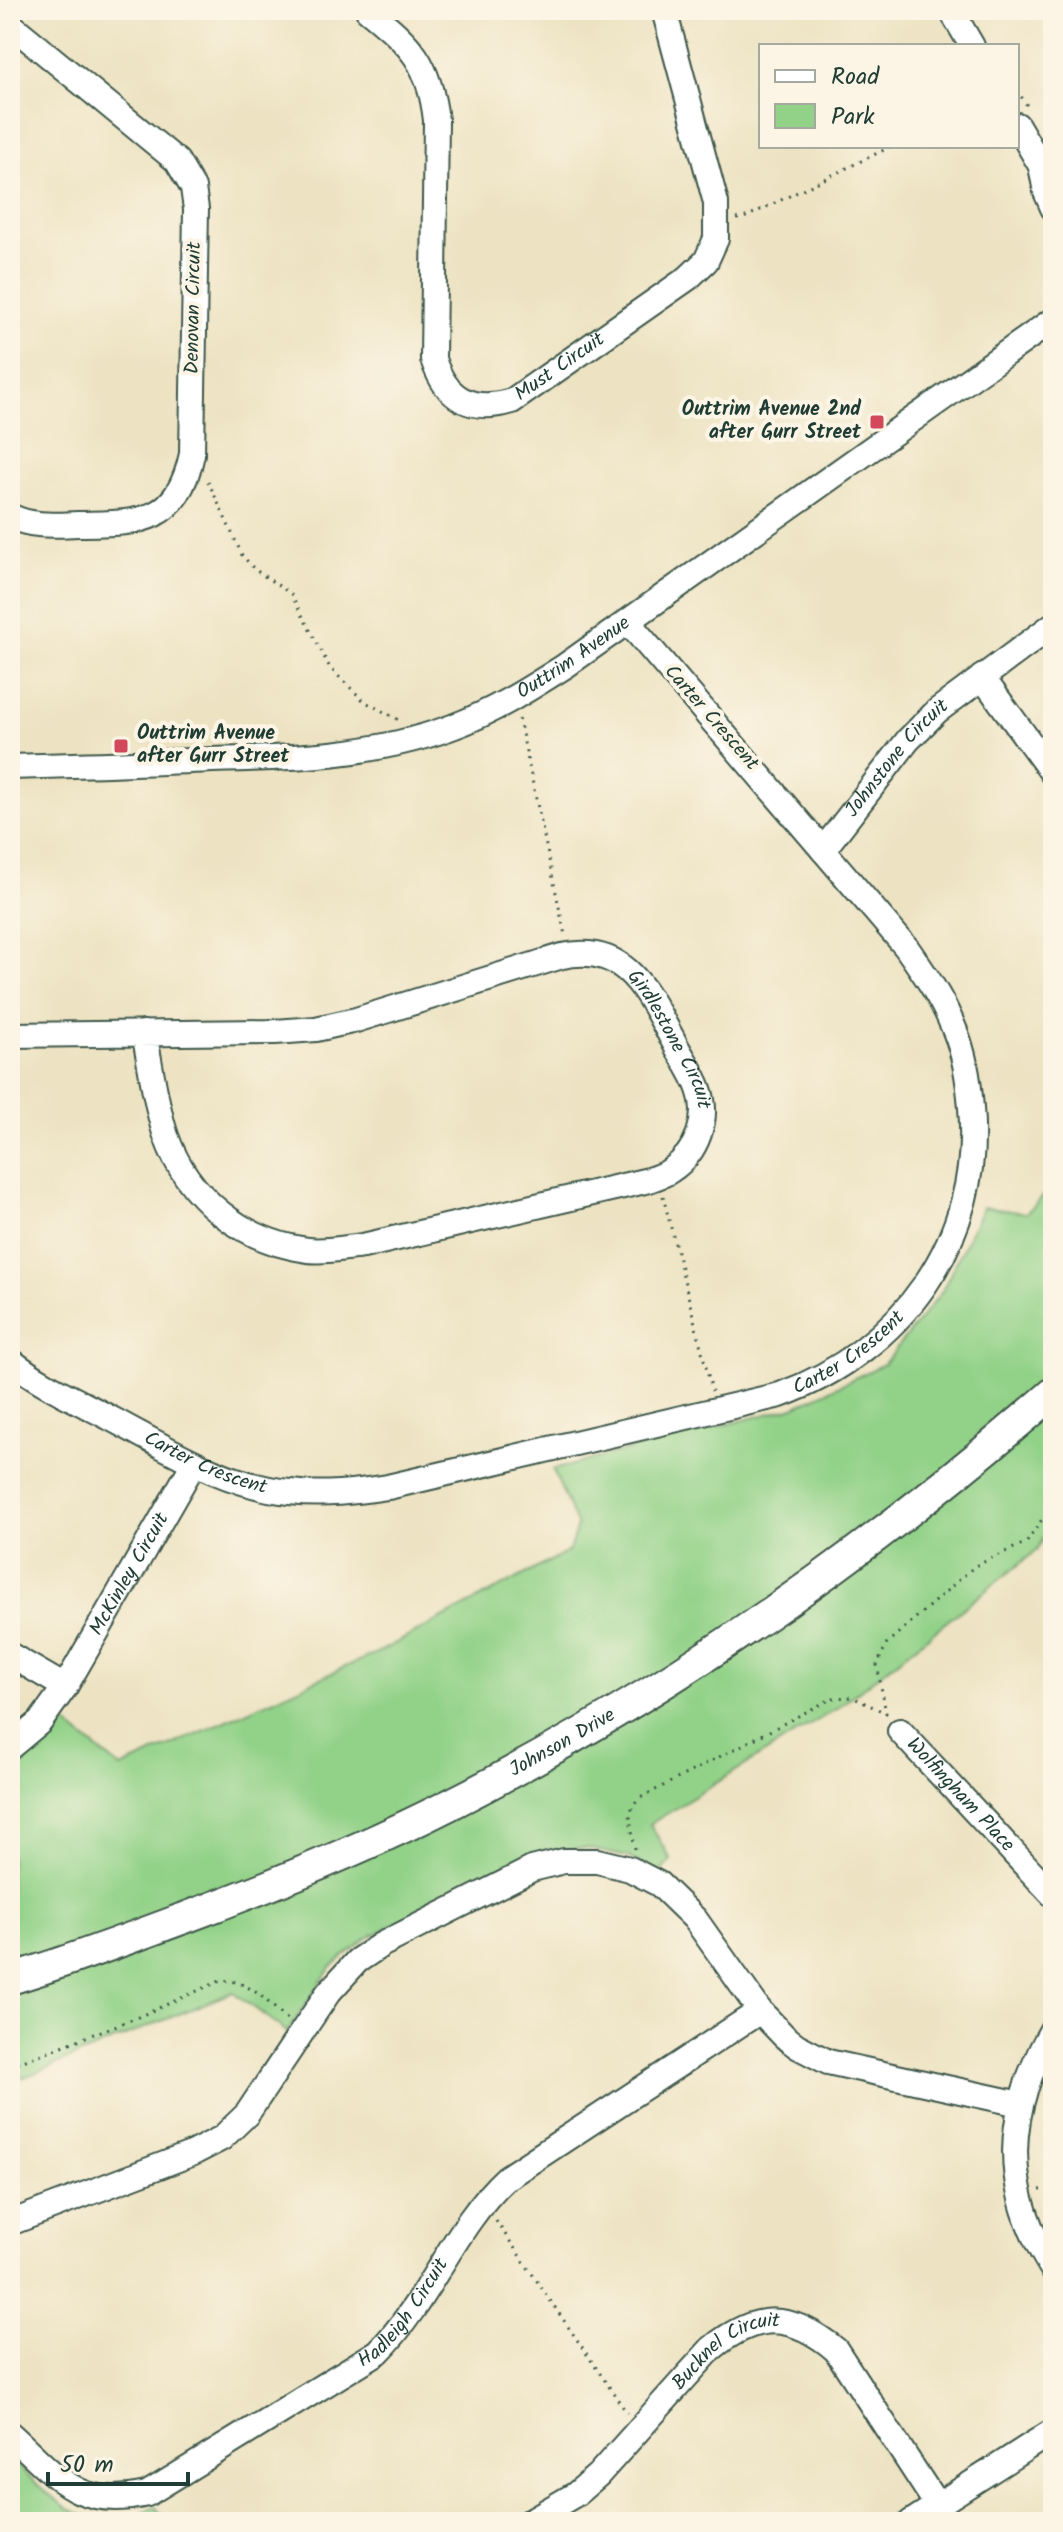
<svg xmlns="http://www.w3.org/2000/svg" width="1063" height="2532" font-family="Kalam,sans-serif">
	<rect width="100%" height="100%" fill="#fcf5e5"/>
	<filter id="ink" filterUnits="userSpaceOnUse"><feTurbulence type="fractalNoise" baseFrequency=".0125" numOctaves="2"/><feDisplacementMap in="SourceGraphic" scale="16" xChannelSelector="R" yChannelSelector="G"/><feConvolveMatrix kernelMatrix="1 2 1 2 8 2 1 2 1" color-interpolation-filters="sRGB"/></filter>
	<filter id="wash" filterUnits="userSpaceOnUse"><feTurbulence type="fractalNoise" baseFrequency=".006" numOctaves="4" result="noise"/><feDisplacementMap in="SourceGraphic" scale="32" xChannelSelector="R" yChannelSelector="G"/><feGaussianBlur stdDeviation="1.8" result="paint"/><feColorMatrix in="noise" values="0 0 0 0 0 0 0 0 0 0 0 0 0 0 0 0 0 1.4 0 .05"/><feComposite in="paint" operator="in"/></filter>
	<g filter="url(#wash)">
		<rect width="100%" height="100%" fill="#ede3c3"/>
		<!-- green -->
		<path fill="#92d288" stroke="#58885e" stroke-width="2" d="M1053 1187V1521L1037 1550 836 1709 650 1824 671 1860 660 1873 628 1857 586 1848 541 1851 367 1938 331 1967 287 2032 233 1992 10 2083V1767L33 1755 65 1723 121 1768 383 1650 569 1551 577 1526 553 1470 794 1407 884 1364 941 1293 983 1207 1026 1213Z
			M10 2458C43 2489 76 2529 126 2519 136 2517 146 2511 156 2507L165 2522H10Z"/>
	</g>
	<g filter="url(#ink)">
		<g fill="none" stroke-linecap="round" stroke-linejoin="round">
			<defs>
				<g id="minor">
					<path id="s1" d="M368 10C412 46 429 62 436 120L433 359C446 399 471 413 512 401L688 278 706 261 716 239V203L664 10"/>
					<path d="M951 10 972 46"/>
					<path d="M10 24 177 161 193 188 196 209 192 454C177 525 139 523 78 524 54 525 31 527 10 516"/>
					<path d="M1017 125 1041 166 1053 177"/>
					<path d="M1041 166 1046 192 1053 208"/>
					<path d="M982 677 1053 774"/>
					<path id="s2" d="M10 767C77 765 144 763 212 760 293 758 375 756 452 727 493 712 529 689 565 666L1053 320"/>
					<path id="s3" d="M823 850 908 740 937 711 1053 625"/>
					<path id="s4" d="M10 1035 275 1032 316 1029 356 1020 562 956C627 942 647 993 673 1040 681 1056 693 1072 699 1089 710 1118 697 1153 671 1170 665 1175 656 1177 649 1180L363 1246C345 1248 326 1252 308 1250 243 1242 187 1197 166 1136 155 1103 151 1066 144 1033"/>
					<path id="s5" d="M10 1360C40 1384 76 1400 110 1418 167 1448 225 1486 290 1492 323 1496 355 1492 388 1487L780 1395C901 1351 983 1239 971 1108 969 1082 965 1055 955 1031 943 1000 925 974 906 947L628 622"/>
					<path d="M10 1655 65 1687"/>
					<path id="s6" d="M900 1731 1053 1895"/>
					<path id="s7" d="M10 1747 40 1722 65 1687 194 1463"/>
					<path d="M1053 2028C1005 2111 1000 2188 1053 2270"/>
					<path d="M10 2223 191 2154 222 2138 247 2114 328 1993 357 1961 381 1945 532 1869 564 1861H597L630 1869 659 1884 695 1919 760 2011 784 2036 797 2046 828 2062 1020 2104"/>
					<path id="s8" d="M10 2434C58 2477 77 2510 147 2494L378 2352C429 2301 454 2226 506 2178L760 2011"/>
					<path id="s9" d="M528 2522 576 2494 598 2475 711 2349C756 2312 791 2312 836 2350L937 2505"/>
					<path d="M911 2522 1053 2431"/>
				</g>
				<g id="major">
					<path id="s10" d="M10 1979C70 1961 128 1939 187 1917 276 1884 364 1848 449 1805 667 1694 869 1553 1053 1393"/>
				</g>
			</defs>
			<!-- minor casing -->
			<use href="#minor" stroke="#3e5649" stroke-width="28"/>
			<!-- major casing -->
			<use href="#major" stroke="#3e5649" stroke-width="34"/>
			<!-- path -->
			<path stroke="#3e5649" stroke-width="3" stroke-dasharray="2 6" stroke-linecap="butt" d="M1017 90 1028 107
				M737 219 746 217 892 146
				M1047 228 1053 239
				M208 481 242 555 254 569 291 594 330 668 364 701 399 720
				M519 719 565 935
				M663 1196 712 1391
				M635 1849 630 1818 632 1807 638 1799 833 1698 852 1697 886 1713 877 1665 887 1643 975 1566 1027 1542 1053 1503
				M10 2066 138 2017 220 1981C246 1977 268 2003 287 2019
				M1040 2190 1053 2188
				M496 2221 627 2413"/>
			<!-- minor -->
			<use href="#minor" stroke="#fff" stroke-width="24"/>
			<!-- major -->
			<use href="#major" stroke="#fff" stroke-width="30"/>
		</g>
	</g>
	<!-- markers -->
	<g fill="#d1495b" stroke="#fcf5e5" stroke-width="3">
		<rect x="869" y="414" width="16" height="16" rx="4"/>
		<rect x="113" y="738" width="16" height="16" rx="4"/>
	</g>
	<g text-anchor="middle" dominant-baseline="central" stroke-width="8" stroke-linejoin="round" paint-order="stroke">
		<!-- street labels -->
		<g font-size="20" fill="#1f3d34" stroke="#fcf5e5">
			<text transform="translate(194 308) rotate(-89)">Denovan Circuit</text>
			<text stroke="none"><textPath href="#s1" startOffset="534">Must Circuit</textPath></text>
			<text stroke="none"><textPath href="#s2" startOffset="586">Outtrim Avenue</textPath></text>
			<text transform="translate(711 718) rotate(49)">Carter Crescent</text>
			<text stroke="none"><textPath href="#s3" startOffset="118">Johnstone Circuit</textPath></text>
			<text stroke="none"><textPath href="#s4" startOffset="714">Girdlestone Circuit</textPath></text>
			<text stroke="none"><textPath href="#s5" startOffset="894">Carter Crescent</textPath></text>
			<text stroke="none"><textPath href="#s5" startOffset="222">Carter Crescent</textPath></text>
			<text stroke="none"><textPath href="#s7" startOffset="212">McKinley Circuit</textPath></text>
			<text stroke="none"><textPath href="#s10" startOffset="602">Johnson Drive</textPath></text>
			<text stroke="none"><textPath href="#s6" startOffset="88">Wolfingham Place</textPath></text>
			<text stroke="none"><textPath href="#s8" startOffset="476">Hadleigh Circuit</textPath></text>
			<text stroke="none"><textPath href="#s9" startOffset="266">Bucknel Circuit</textPath></text>
		</g>
		<!-- poi labels -->
		<g font-size="20" font-weight="bold" fill="#1f3d34" stroke="#fcf5e5" text-anchor="end">
			<text x="861" y="410">Outtrim Avenue 2nd<tspan x="861" dy="23">after Gurr Street</tspan></text>
			<text x="137" y="734" text-anchor="start">Outtrim Avenue<tspan x="137" dy="23">after Gurr Street</tspan></text>
		</g>
	</g>
	<!-- margin -->
	<rect width="1063" height="2532" fill="none" stroke="#fcf5e5" stroke-width="40"/>
	<!-- legend -->
	<rect x="759" y="44" width="260" height="104" fill="#fcf5e5" stroke="#a4ab9e" stroke-width="2"/>
	<rect x="775" y="70" width="40" height="12" fill="#ffffff" stroke="#a4ab9e" stroke-width="2"/>
	<text x="831" y="84" font-size="24" fill="#1f3d34">Road</text>
	<rect x="775" y="104" width="40" height="24" fill="#92d288" stroke="#a4ab9e" stroke-width="2"/>
	<text x="831" y="124" font-size="24" fill="#1f3d34">Park</text>
	<!-- scale -->
	<path d="M48 2472v12h140v-12" fill="none" stroke="#1f3d34" stroke-width="4"/>
	<text x="60" y="2472" font-size="24" fill="#1f3d34" stroke="#fcf5e5" stroke-width="6" paint-order="stroke">50 m</text>
</svg>
